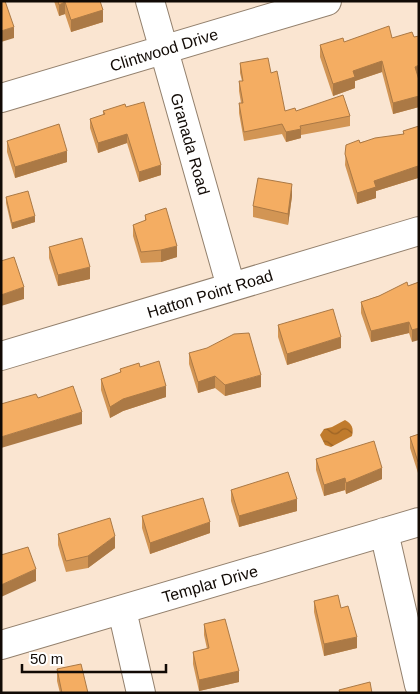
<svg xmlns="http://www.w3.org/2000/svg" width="420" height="694" font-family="Arial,sans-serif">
	<defs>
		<pattern id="water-waves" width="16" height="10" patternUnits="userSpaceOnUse" patternTransform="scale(1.25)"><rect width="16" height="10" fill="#c07b2d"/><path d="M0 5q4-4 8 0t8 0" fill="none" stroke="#9b6324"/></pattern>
	</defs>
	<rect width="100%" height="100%" fill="#fae5d1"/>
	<!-- water -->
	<path fill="url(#water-waves)" d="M345 420C352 424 354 428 352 436L331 447 325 445 320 435 324 429 332 427Z"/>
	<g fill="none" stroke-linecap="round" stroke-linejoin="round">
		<defs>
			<path id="minor" d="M150 1 231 287
				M1 98 327 1
				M1 356 419 231
				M384 532 419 685
				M122 610 141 693
				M1 645 419 522"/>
		</defs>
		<!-- minor casing -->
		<use href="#minor" stroke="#93806d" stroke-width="30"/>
		<!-- minor -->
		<use href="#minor" stroke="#fff" stroke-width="28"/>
	</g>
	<!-- wall -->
	<path fill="#d29554" d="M54 1H100L103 22 71 32 65 14 59 16Z
		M392 38 419 77H418L419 80V107L393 114 382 72 355 81V88L333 96 320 57V45L344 42Z
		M240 63 271 73 285 111H296L350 116V126L301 135V138L286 142 282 134 244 141 239 113V103H241L239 91V81H242L240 73Z
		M126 107 161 175 139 182 127 143 98 153 90 128V119L103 115V111Z
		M419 126V181L418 178 376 191V198L357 204 345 165 346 145 403 134V131Z
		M7 141 67 162 15 178 7 152Z
		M292 196 288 225 253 217V206Z
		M6 197 35 222 12 229 6 203Z
		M145 215 177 257 161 262 141 263 133 236V225L145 221Z
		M49 247 90 279 58 286 49 258Z
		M419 282 412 342 409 333 371 342 361 313V302Z
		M278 325 341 348 287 365 278 337Z
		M189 353 261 387 225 396 215 388 198 393 189 364Z
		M140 367 166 397 123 411 110 418 101 390V379L120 373V369Z
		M419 434 418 473 410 448V437Z
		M316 459 382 479 346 494 345 490 324 496 316 470Z
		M231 490 297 511 239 527 231 501Z
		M142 516 210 533 150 554 142 528Z
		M58 534 115 548 88 568 66 572 58 545Z
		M314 601 357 648 324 656 314 612Z
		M204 624 239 682 199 691 193 664V652L207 649 204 635Z
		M57 669 88 693H60L57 681Z"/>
	<!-- shaded-wall -->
	<path fill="#ab7945" d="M65 2V14L59 16V5Z
		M103 10V22L71 32V20Z
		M14 27V38L1 42V31Z
		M382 61V72L355 81V88L333 96V84L353 71Z
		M419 65V77L415 78V67Z
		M419 96V107L393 114V103Z
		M301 129V138L286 142V132Z
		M127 134V143L98 153V143Z
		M67 151V162L15 178V167Z
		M161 165V175L139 182V172Z
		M418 166V178L376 191V198L357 204V193L374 181Z
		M292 184V196L288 225V214Z
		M35 216V222L12 229V223Z
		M177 246V257L161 262V250Z
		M90 267V279L58 286V275Z
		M24 287V299L1 306V295Z
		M409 322V333L371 342V331Z
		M419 328V340L412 342V330Z
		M341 337V348L287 365V354Z
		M261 375V387L225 396V385Z
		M215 376V388L198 393V382Z
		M166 386V397L123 411 110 418V407L123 399Z
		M82 412V424L1 448V437Z
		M418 462H419V473H418Z
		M382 468V479L346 494V483Z
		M345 478V490L324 496V485Z
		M297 499V511L239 527V516Z
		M210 522V533L150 554V543Z
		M115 536V548L88 568V556Z
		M36 569V581L1 597V585Z
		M357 637V648L324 656V644Z
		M239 671V682L199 691V680Z"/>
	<!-- building -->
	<path fill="#f4ad62" stroke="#ab7945" d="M1 1H5L14 27 1 31Z
		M58 1H100L103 10 71 20 65 2 59 5Z
		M389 26 392 38 412 32 414 37 419 36V65L415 67 419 80V96L393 103 382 61 353 71 355 77 333 84 320 45 343 38 344 42Z
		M268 58 271 73 277 71 285 111 295 108 296 111 343 95 350 116 300 126 301 129 286 132 282 124 244 132 239 103H243L239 81H243L240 63Z
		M144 102 161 165 139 172 127 134 98 143 90 119 105 114 103 111 125 104 126 107Z
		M59 124 67 151 15 167 7 141Z
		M419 126V170L418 166 374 181 376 187 357 193 345 154 346 145 359 140 360 143 375 138 404 134 403 131Z
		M258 178 292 184 288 214 253 206Z
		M28 191 35 216 12 223 6 197Z
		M166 208 177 246 161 250 141 252 133 225 146 220 145 215Z
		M82 238 90 267 58 275 49 247Z
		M14 257 24 287 1 295V261Z
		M407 282 408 286 419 282V328L412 330 409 322 371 331 361 302 379 296Z
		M333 309 341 337 287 354 278 325Z
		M249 333 261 375 225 385 215 376 198 382 189 353 207 348 234 334Z
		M159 361 166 386 123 399 110 407 101 379 121 372 120 369 139 363 140 367Z
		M73 386 82 412 1 437V404L36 394 38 398Z
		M419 434V462H418L410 437Z
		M374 441 382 468 346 483 345 478 324 485 316 459Z
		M288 472 297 499 239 516 231 490Z
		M203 498 210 522 150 543 142 516Z
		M110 518 115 536 88 556 66 561 58 534Z
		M28 547 36 569 1 585V555Z
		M338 595 341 608 348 606 357 637 324 644 314 601Z
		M225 619 239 671 199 680 193 652 209 648 204 624Z
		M81 664 88 693H62L57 669Z
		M370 682 372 693H340L339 690Z"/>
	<g text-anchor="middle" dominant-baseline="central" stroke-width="4" stroke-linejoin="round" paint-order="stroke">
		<!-- street labels -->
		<g font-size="16" fill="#110a05" stroke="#fff">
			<text transform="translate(164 50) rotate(-17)">Clintwood Drive</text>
			<text transform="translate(190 144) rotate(74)">Granada Road</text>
			<text transform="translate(210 294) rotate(-17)">Hatton Point Road</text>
			<text transform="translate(210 584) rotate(-16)">Templar Drive</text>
		</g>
	</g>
	<!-- border -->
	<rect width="420" height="694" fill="none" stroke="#110a05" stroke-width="5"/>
	<!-- scale -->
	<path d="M22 664v8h144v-8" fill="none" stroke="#110a05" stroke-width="2.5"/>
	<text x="30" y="664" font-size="15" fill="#110a05" stroke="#ffffff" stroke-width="4" paint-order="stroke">50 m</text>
</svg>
